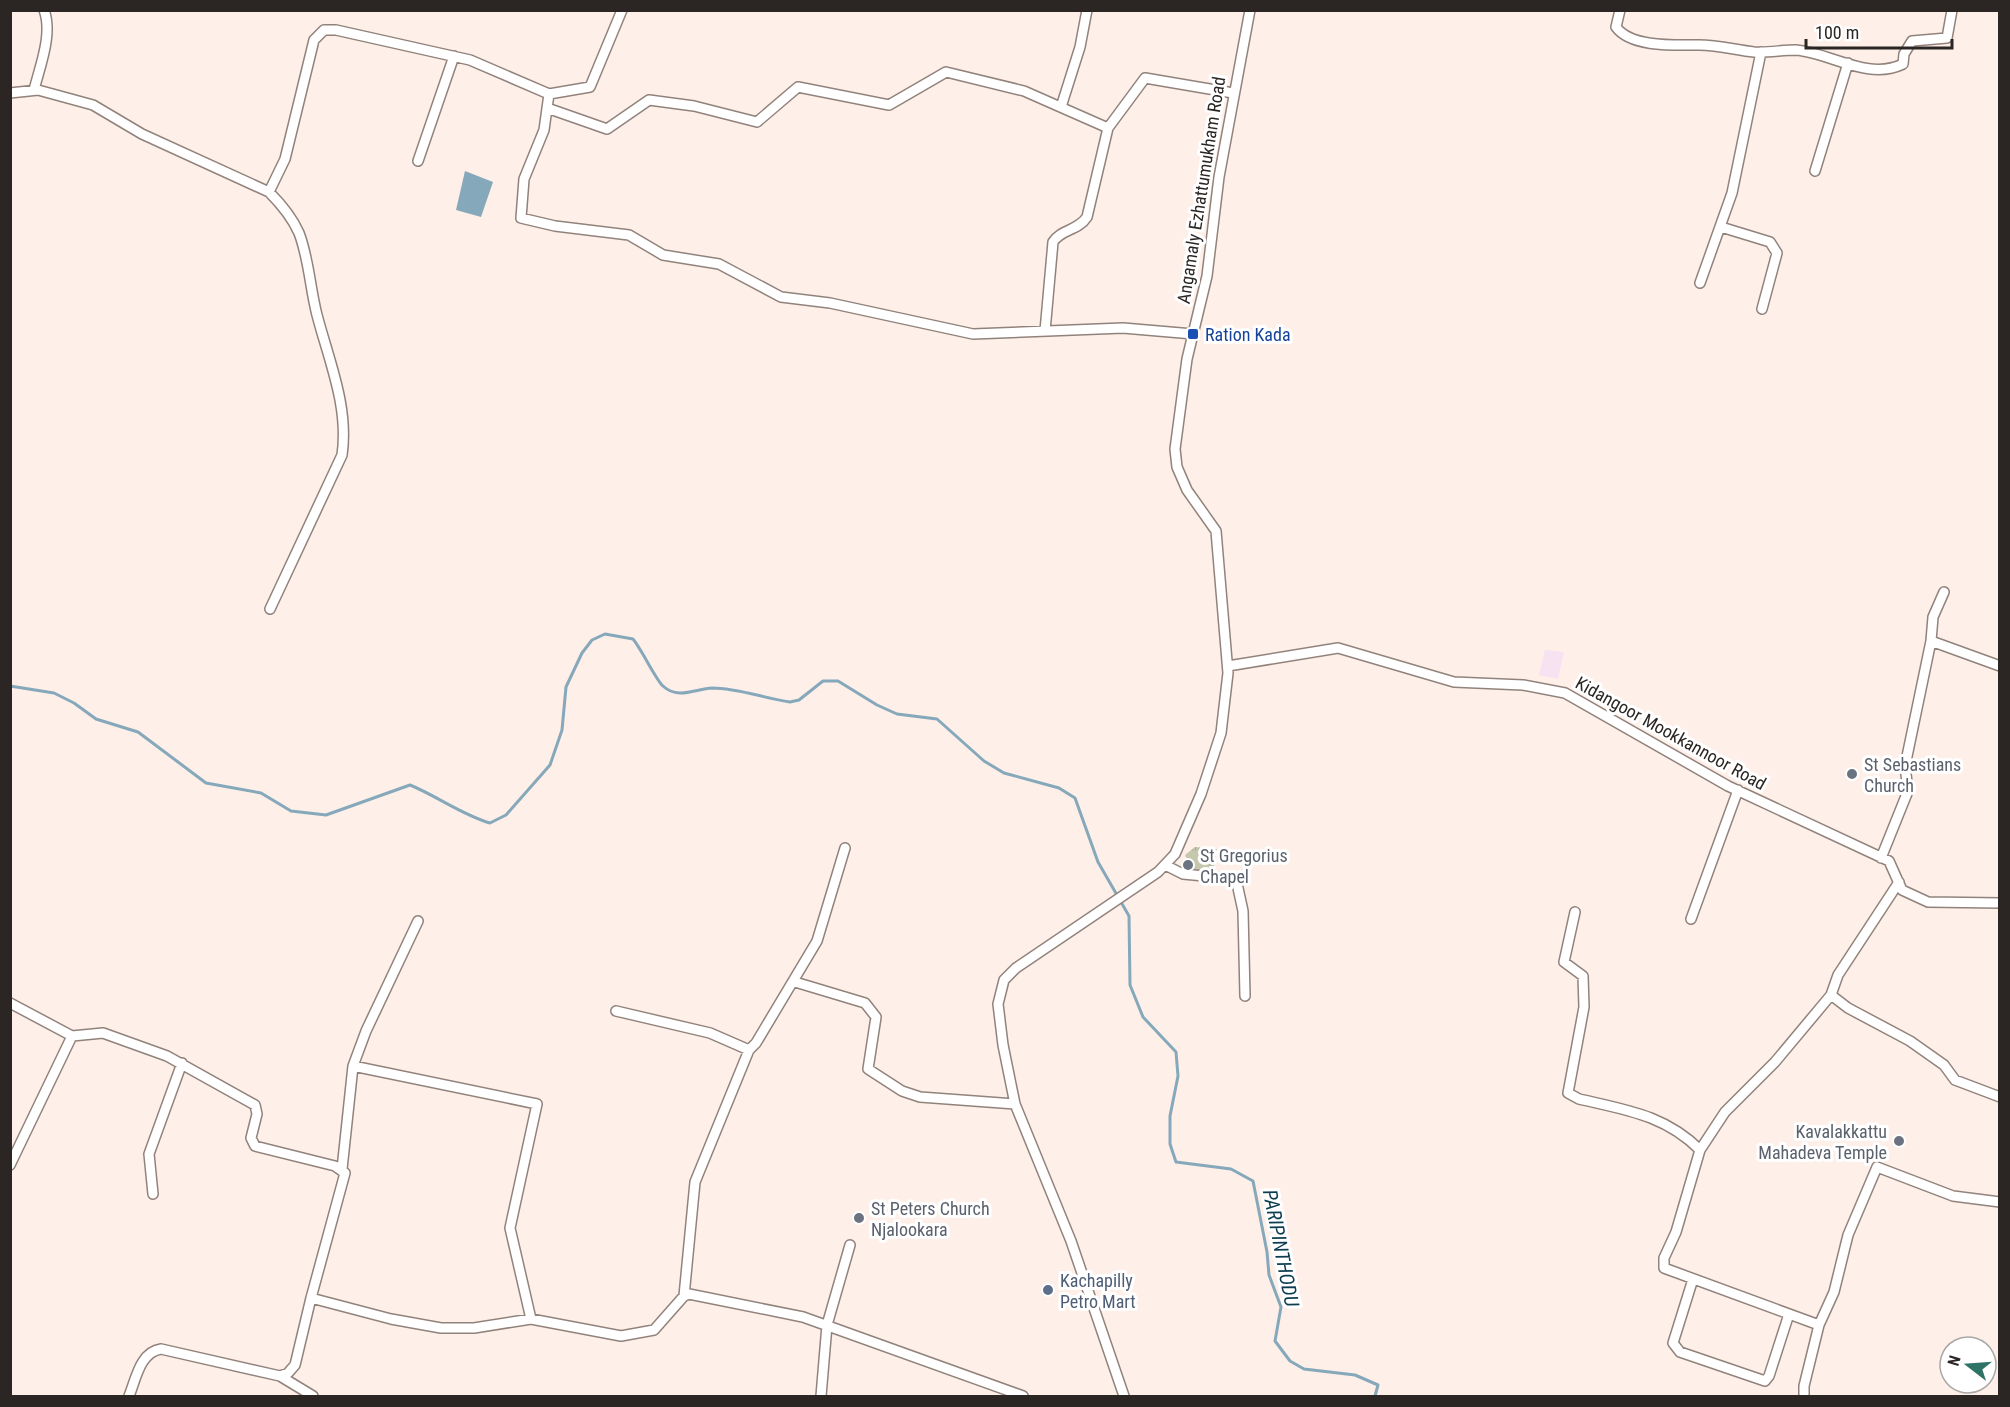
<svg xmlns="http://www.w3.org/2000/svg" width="2010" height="1407" font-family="'Roboto Condensed',sans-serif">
	<defs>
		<pattern id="park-tufts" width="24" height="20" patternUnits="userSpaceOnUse" patternTransform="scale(1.5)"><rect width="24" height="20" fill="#c6c8ae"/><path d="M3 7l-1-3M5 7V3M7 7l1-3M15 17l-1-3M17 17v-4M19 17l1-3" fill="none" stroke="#aaac95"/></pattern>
	</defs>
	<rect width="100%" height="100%" fill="#feefe8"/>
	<!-- industrial -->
	<path fill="#f6e2f1" d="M1545 650 1564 652 1558 679 1539 675Z"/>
	<!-- park -->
	<path fill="url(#park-tufts)" d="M1195 847 1217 849 1212 875 1193 872 1185 855Z"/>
	<!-- water -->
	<path fill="#86a8bb" d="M465 171 493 182 481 217 456 210Z"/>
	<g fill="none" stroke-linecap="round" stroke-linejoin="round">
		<!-- stream -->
		<path stroke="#86a8bb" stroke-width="3" d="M10 686 54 693 74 703 96 719 138 732 206 783 261 793 291 811 326 815 410 785C437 796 462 815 490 823L506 815 550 765 562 730 566 687 582 653 592 640 605 634 633 639C642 650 656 680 663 686 678 700 695 689 712 688 737 688 764 698 790 702L799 700 823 681H838L877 705 897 714 937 719 984 761 1004 773 1059 788 1075 798 1098 862 1129 916 1130 985 1143 1017 1176 1052 1178 1076 1170 1116V1144L1176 1162 1231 1169 1253 1181 1267 1252 1269 1275 1281 1307 1275 1341 1290 1361 1304 1369 1355 1375 1378 1385 1375 1396"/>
		<defs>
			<path id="minor" d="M1620 10 1616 27C1631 48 1677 45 1699 45 1718 45 1736 50 1754 52 1768 53 1782 50 1796 50 1831 53 1868 81 1903 64L1904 54 1912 41 1947 38 1952 10
				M34 90C40 66 53 34 44 10
				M10 93 38 90 93 105 142 134 269 192C281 204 292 217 299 233 309 259 310 288 317 315 329 361 349 407 342 455L270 609
				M549 94 590 87 622 10
				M1061 107 1080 47 1087 10
				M547 108 607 129 649 100 694 106 757 122 798 87 889 105 946 72 1024 91 1108 128 1145 78 1233 93
				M418 161 454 56
				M1815 171 1848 63
				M269 192 285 159 314 40 324 30H336L470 60 549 94 544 130 524 179 521 218 555 226 629 235 663 255 719 264 781 297 830 303 973 334 1123 328 1193 334
				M1721 227 1770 242 1777 253 1762 309
				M1700 283 1732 193 1761 52
				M1045 331 1053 242C1061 229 1078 231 1087 217L1108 128
				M1931 641 2000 666
				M1228 666 1338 648 1454 682 1523 685 1565 693 1728 786 1889 861 1902 890 1928 902 2000 903
				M1881 858 1908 791 1905 766 1931 641 1933 617 1944 592
				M1165 865 1183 874 1236 879 1243 911 1245 996
				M1899 882 1838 975 1831 995 1848 1008 1910 1041 1944 1065 1955 1080 2000 1097
				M1575 912 1564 962 1583 976 1584 1007 1568 1093 1579 1099C1626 1110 1665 1115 1700 1150
				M1691 919 1738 790
				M795 982 865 1003 876 1017 868 1069 902 1091 920 1097 1015 1104
				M10 1003 72 1036
				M616 1011 710 1033 749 1050
				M353 1066 537 1104 510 1228 531 1319
				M10 1165 72 1036 103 1033 167 1056 255 1105 257 1114 251 1138 255 1146 335 1166 345 1173 311 1298
				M342 1169 353 1066 366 1031 418 921
				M153 1194 149 1154 182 1063
				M1693 1279 1673 1343 1680 1352 1765 1381 1769 1376 1789 1314
				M684 1296 695 1182 749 1050 756 1043 817 941 845 848
				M1819 1325 1664 1268V1258L1676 1232 1700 1150 1725 1112 1775 1062 1831 995
				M280 1376 313 1396
				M129 1396C136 1379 140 1352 161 1349L280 1376 288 1373 295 1365 311 1298 391 1319 441 1328H474L531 1319 621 1336 654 1330 684 1296 689 1294 803 1317 1023 1396
				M821 1396 827 1325 850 1245
				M1124 1396 1071 1241 1015 1104 1003 1045 998 1004 1004 980 1016 968 1158 872 1175 854 1201 794 1221 733 1228 673 1216 531 1187 490 1177 467 1175 449 1187 359 1207 276 1219 177 1250 10
				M1804 1396V1386L1819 1325 1834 1292 1848 1235 1877 1167 1953 1196 2000 1202"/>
		</defs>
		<!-- minor casing -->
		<use href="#minor" stroke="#91837c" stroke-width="12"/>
		<!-- minor -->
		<use href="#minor" stroke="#fff" stroke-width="9"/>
	</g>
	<!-- markers -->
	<rect fill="#1a4fb4" stroke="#fff" stroke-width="2" x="1187" y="328" width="12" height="12" rx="3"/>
	<g fill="#6b7280" stroke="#fff" stroke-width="2">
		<circle cx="1852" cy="774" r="6"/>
		<circle cx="1188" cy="865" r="6"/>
		<circle cx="1899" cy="1141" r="6"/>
		<circle cx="859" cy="1218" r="6"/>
	</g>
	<circle fill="#5c6f8a" stroke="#fff" stroke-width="2" cx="1048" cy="1290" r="6"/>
	<g text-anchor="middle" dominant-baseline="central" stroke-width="6" stroke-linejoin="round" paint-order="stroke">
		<!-- street labels -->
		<g font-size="18" fill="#2b2623" stroke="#fff">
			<text transform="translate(1201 190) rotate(-81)">Angamaly Ezhattumukham Road</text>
			<text transform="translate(1671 733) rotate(29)">Kidangoor Mookkannoor Road</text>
		</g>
		<!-- transit labels -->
		<g font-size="18" fill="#164399" stroke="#fff" text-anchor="start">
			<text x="1205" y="334">Ration Kada</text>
		</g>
		<!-- worship labels -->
		<g font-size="18" fill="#5b616d" stroke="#fff" text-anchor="start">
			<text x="1864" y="764">St Sebastians<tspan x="1864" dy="21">Church</tspan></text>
			<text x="1200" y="855">St Gregorius<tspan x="1200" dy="21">Chapel</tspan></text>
			<text x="1887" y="1131" text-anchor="end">Kavalakkattu<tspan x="1887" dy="21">Mahadeva Temple</tspan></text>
			<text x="871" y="1208">St Peters Church<tspan x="871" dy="21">Njalookara</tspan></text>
		</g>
		<!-- service labels -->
		<g font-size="18" fill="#4e5e75" stroke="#fff" text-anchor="start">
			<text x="1060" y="1280">Kachapilly<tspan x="1060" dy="21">Petro Mart</tspan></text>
		</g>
		<!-- water labels -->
		<g font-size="20" font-style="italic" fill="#0b3c50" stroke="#fff">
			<text transform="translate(1281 1248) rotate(79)">PARIPINTHODU</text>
		</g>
	</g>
	<!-- border -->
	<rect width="2010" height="1407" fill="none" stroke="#2b2623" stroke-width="24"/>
	<!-- north arrow -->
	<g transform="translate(1968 1365) rotate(287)"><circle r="28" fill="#ffffff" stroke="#aaa8a7" stroke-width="1.5"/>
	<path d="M0-4.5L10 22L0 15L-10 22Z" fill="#2e7366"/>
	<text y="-9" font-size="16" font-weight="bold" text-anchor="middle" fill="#2b2623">N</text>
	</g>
	<!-- scale -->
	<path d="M1806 39v9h146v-9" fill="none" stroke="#2b2623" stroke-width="3"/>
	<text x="1815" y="39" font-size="18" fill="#2b2623" stroke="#ffffff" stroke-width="4.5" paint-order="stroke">100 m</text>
</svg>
